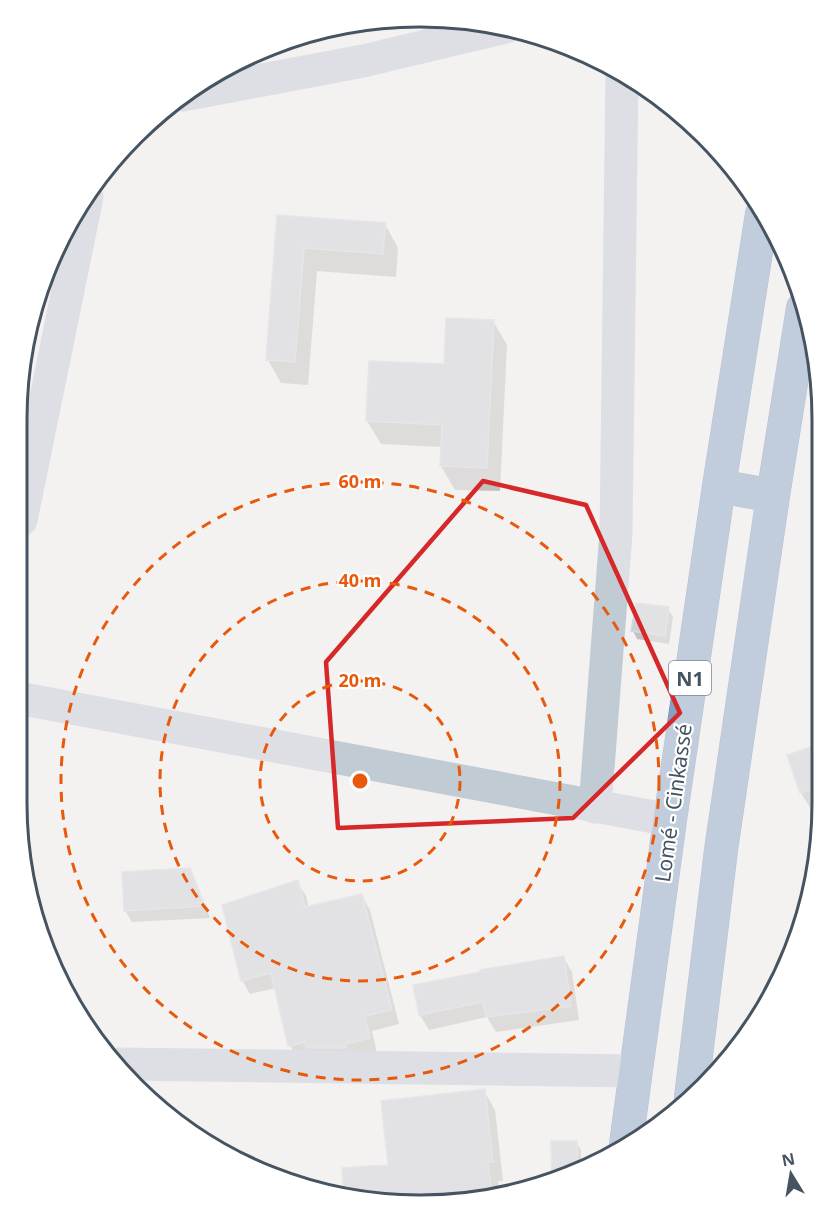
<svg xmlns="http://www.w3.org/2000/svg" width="839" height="1222" font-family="'Noto Sans',sans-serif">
	<rect width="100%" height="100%" fill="#f4f1f1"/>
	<!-- shadow -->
	<path fill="#0003" d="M420 17 439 18 440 21 398 25 395 19Z
		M279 216 385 224 398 248 396 277 317 271 308 385 281 383 268 360Z
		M493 321 507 345 500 491 455 490 441 466 442 447 381 444 367 421 446 366Z
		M668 609 673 617 669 644 637 639 633 631Z
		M815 747 822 758V805L811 809 801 793 789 756Z
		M189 870 196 882 210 918 132 922 125 910Z
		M297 882 306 896 309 908 361 895 370 910 399 1024 372 1031 377 1053 298 1059 290 1045 276 988 250 994 242 980Z
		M564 958 572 972 579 1020 496 1032 487 1017 429 1030 420 1015Z
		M484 1091 495 1110 503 1181H498L500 1197 367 1202 345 1196 390 1166Z
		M576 1142 581 1150V1170L554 1179 552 1143Z"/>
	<!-- building -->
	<path fill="#ccd0d6" stroke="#d4d7dd" stroke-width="1.5" d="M277 215 386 223 383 254 304 248 295 362 266 360Z
		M446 318 494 320 487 468 440 466 442 425 366 421 369 361 444 364Z
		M636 603 669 607 665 636 631 631Z
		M816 745 822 762V786L800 793 787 755Z
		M190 868 205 906 124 911 122 872Z
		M298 880 305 907 362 894 392 1010 365 1016 370 1038 346 1044V1048H306L305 1042 288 1046 271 973 241 981 222 905Z
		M564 956 571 1006 486 1017 483 1002 419 1015 413 985 480 972V970Z
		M485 1089 493 1162H488L492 1198 367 1202 344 1196 342 1168 388 1165 381 1101Z
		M551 1141H577L578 1171 552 1179Z"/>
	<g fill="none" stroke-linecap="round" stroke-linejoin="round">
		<defs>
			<path id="highway" d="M719 486 773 496
				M691 1097 721 850 773 496 803 308
				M626 1144 670 820 719 486 762 214"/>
		</defs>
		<!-- highway casing -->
		<use href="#highway" stroke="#6e8cb1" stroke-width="34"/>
		<!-- minor -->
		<path stroke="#c0cbd4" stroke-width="33" d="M183 95 363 61 506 27
			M21 520 87 197
			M18 698 670 820
			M595 807 616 533 622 73
			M118 1064 636 1071"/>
		<!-- highway -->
		<use href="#highway" stroke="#83a2c5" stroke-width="33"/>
	</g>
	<!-- marked area -->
	<path d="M0 0H839V1222H0ZM483 481 586 505 680 713 573 818 338 828 326 662Z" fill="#f4f1f1" fill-opacity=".55" fill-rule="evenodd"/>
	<path fill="none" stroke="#d62828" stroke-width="4.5" stroke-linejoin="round" d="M483 481 586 505 680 713 573 818 338 828 326 662Z"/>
	<!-- distance rings -->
	<g fill="none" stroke="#e8590c" stroke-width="3" stroke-dasharray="10 8">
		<circle cx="360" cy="781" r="100"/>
		<circle cx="360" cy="781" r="200"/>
		<circle cx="360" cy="781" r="299"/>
	</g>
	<g text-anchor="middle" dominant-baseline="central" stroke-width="4.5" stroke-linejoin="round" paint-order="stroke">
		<!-- shield labels -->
		<rect fill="#fff" stroke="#7e8790" stroke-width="1.5" x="669" y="661" width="42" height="34" rx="4.5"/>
		<g font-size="20" font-weight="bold" fill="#465461">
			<text x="690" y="678">N1</text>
		</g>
		<!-- street labels -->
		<g font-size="21" fill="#465461" stroke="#fff">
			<text transform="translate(673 803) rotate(-82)">Lomé - Cinkassé</text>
		</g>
	</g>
	<!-- crop -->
	<path d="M0 0H839V1222H0ZM419 27H420A392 392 0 0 1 812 419V803A392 392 0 0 1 420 1195H419A392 392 0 0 1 27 803V419A392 392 0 0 1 419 27Z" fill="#fff" fill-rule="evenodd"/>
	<path fill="none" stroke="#465461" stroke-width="3" d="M419 27H420A392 392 0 0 1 812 419V803A392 392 0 0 1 420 1195H419A392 392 0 0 1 27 803V419A392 392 0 0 1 419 27Z"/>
	<circle cx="360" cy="781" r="9" fill="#e8590c" stroke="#fff" stroke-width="3"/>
	<g font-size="18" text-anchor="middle" font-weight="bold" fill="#e8590c" stroke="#fff" stroke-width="4.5" stroke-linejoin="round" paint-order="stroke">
		<text x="360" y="488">60 m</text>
		<text x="360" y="587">40 m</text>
		<text x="360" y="687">20 m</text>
	</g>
	<!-- north arrow -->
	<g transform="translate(791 1174) rotate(349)" stroke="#ffffff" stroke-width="4.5" paint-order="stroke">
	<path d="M0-4.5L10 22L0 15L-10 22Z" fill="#465461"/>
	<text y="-9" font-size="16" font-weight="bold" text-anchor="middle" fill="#465461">N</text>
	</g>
</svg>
